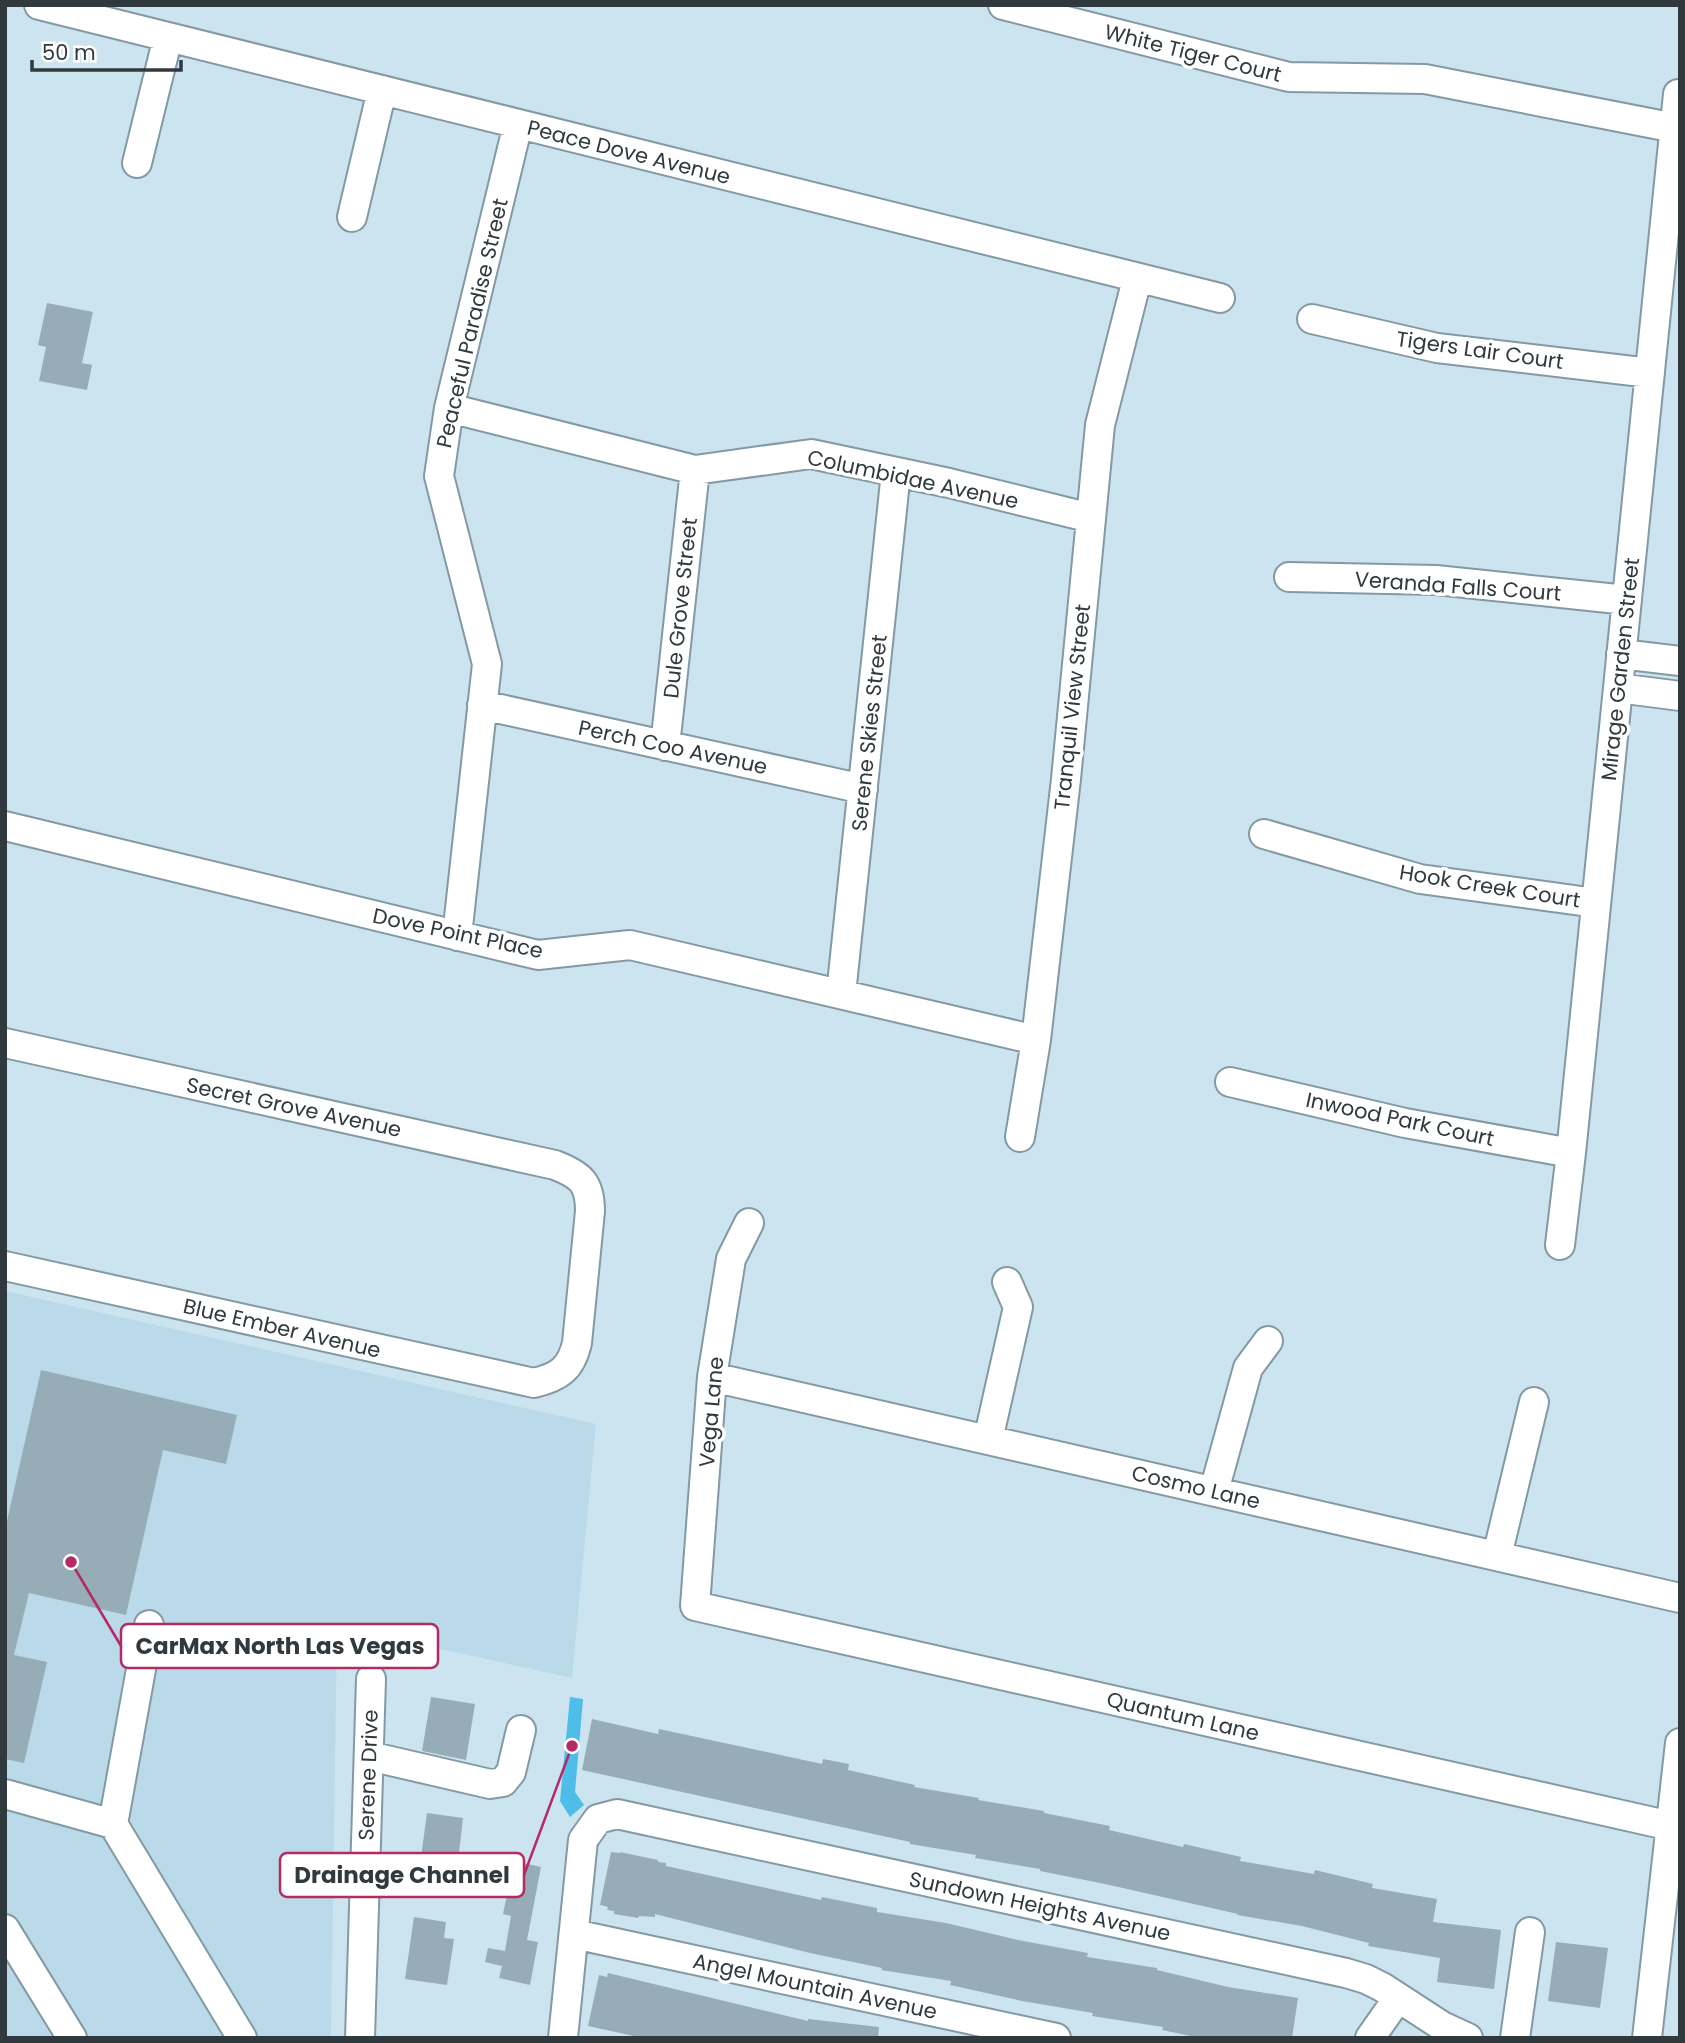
<svg xmlns="http://www.w3.org/2000/svg" width="1685" height="2043" font-family="Poppins,sans-serif">
	<rect width="100%" height="100%" fill="#cce4ef"/>
	<!-- built -->
	<path fill="#badae9" d="M5 1291 596 1424 572 1678 337 1626 331 2038H5Z"/>
	<!-- water -->
	<path fill="#4ebdea" d="M570 1697 583 1699 575 1792 584 1805 570 1817 560 1801Z"/>
	<!-- building -->
	<path fill="#96adb8" d="M47 303 93 312 82 363 92 365 87 390 39 381 46 347 38 345Z
		M41 1370 237 1415 226 1464 163 1450 126 1615 29 1593 14 1655 47 1662 24 1763 5 1759V1530Z
		M431 1697 475 1704 466 1760 422 1751Z
		M592 1719 658 1734 659 1729 822 1764 823 1759 849 1764 848 1770 915 1785 914 1787 979 1798 978 1800 1044 1811V1813L1110 1826 1109 1830 1183 1847 1184 1844 1241 1857 1240 1861 1314 1874 1315 1870 1373 1884 1372 1888 1437 1899 1433 1922 1501 1930 1494 1989 1437 1982 1440 1958 1368 1946 1369 1943 1302 1926 1237 1915 1238 1914 1105 1884 1040 1871V1869L975 1858 976 1855 910 1844V1842L582 1770Z
		M427 1813 463 1818 458 1862 421 1857Z
		M611 1852 620 1853V1852L658 1860V1862L666 1863V1866L821 1900 822 1897 877 1908V1912L946 1923 1018 1940 1088 1953 1087 1957 1157 1968V1970L1228 1987 1298 1998 1292 2038H1200L1162 2030 1163 2027 1092 2016 1093 2013 1022 2001 950 1985 951 1981 881 1970 882 1968 810 1953 655 1914V1917L639 1916 638 1918 614 1914V1911L607 1910 608 1907 600 1905Z
		M514 1861 541 1867 527 1940 538 1942 530 1985 499 1978 502 1966 485 1962 488 1948 505 1951 511 1916 503 1914Z
		M414 1917 446 1922 444 1938 454 1939 447 1985 405 1979Z
		M1556 1942 1608 1948 1600 2008 1548 2001Z
		M608 1973 808 2021V2019L879 2027 878 2038H643L588 2026 599 1975 607 1977Z"/>
	<g fill="none" stroke-linecap="round" stroke-linejoin="round">
		<defs>
			<path id="minor" d="M39 5 1220 298
				M1003 5 1289 77 1425 79 1675 128
				M137 163 168 37
				M352 217 382 90
				M1312 319 1437 348 1650 373
				M449 408 695 470 811 454 949 483 1091 518
				M1289 577 1436 580 1627 600
				M1621 654 1680 661
				M1618 688 1680 696
				M482 705 863 789
				M665 746 695 470
				M5 826 538 955 630 945 1036 1040
				M1264 834 1420 879 1596 903
				M457 936 487 664 439 476 449 408 518 124
				M841 994 896 472
				M5 1043 555 1165C581 1175 590 1183 590 1211L577 1343C571 1369 559 1377 534 1383L5 1266
				M1230 1082 1405 1123 1571 1153
				M1020 1137 1036 1040 1066 779 1100 425 1137 279
				M749 1223 731 1259 712 1377 695 1606 1671 1826
				M1560 1245 1571 1153 1678 94
				M712 1377 1680 1598
				M988 1440 1018 1307 1007 1282
				M1214 1491 1248 1368 1268 1341
				M1497 1556 1534 1402
				M369 1756 490 1784 503 1782 511 1772 521 1730
				M5 1794 113 1824 242 2038
				M113 1824 149 1625
				M5 1929 72 2038
				M574 1934 1056 2038
				M360 2038 371 1679
				M563 2038 583 1840 598 1819 617 1814 1346 1973 1366 1979 1382 1987 1442 2026 1468 2038
				M1370 2038 1398 1998
				M1515 2038 1530 1932
				M1647 2038 1680 1743"/>
		</defs>
		<!-- minor casing -->
		<use href="#minor" stroke="#8399a4" stroke-width="32"/>
		<!-- minor -->
		<use href="#minor" stroke="#fff" stroke-width="28"/>
	</g>
	<g text-anchor="middle" dominant-baseline="central" stroke-width="7" stroke-linejoin="round" paint-order="stroke">
		<!-- street labels -->
		<g font-size="21" fill="#30393e" stroke="#fff">
			<text transform="translate(1193 53) rotate(14)">White Tiger Court</text>
			<text transform="translate(629 152) rotate(14)">Peace Dove Avenue</text>
			<text transform="translate(472 323) rotate(-77)">Peaceful Paradise Street</text>
			<text transform="translate(1480 350) rotate(8)">Tigers Lair Court</text>
			<text transform="translate(913 479) rotate(12)">Columbidae Avenue</text>
			<text transform="translate(1458 586) rotate(4)">Veranda Falls Court</text>
			<text transform="translate(680 608) rotate(-84)">Dule Grove Street</text>
			<text transform="translate(1620 669) rotate(-84)">Mirage Garden Street</text>
			<text transform="translate(1072 707) rotate(-84)">Tranquil View Street</text>
			<text transform="translate(869 733) rotate(-84)">Serene Skies Street</text>
			<text transform="translate(673 747) rotate(12)">Perch Coo Avenue</text>
			<text transform="translate(1490 886) rotate(9)">Hook Creek Court</text>
			<text transform="translate(458 933) rotate(12)">Dove Point Place</text>
			<text transform="translate(294 1107) rotate(12)">Secret Grove Avenue</text>
			<text transform="translate(1400 1119) rotate(12)">Inwood Park Court</text>
			<text transform="translate(282 1328) rotate(13)">Blue Ember Avenue</text>
			<text transform="translate(711 1412) rotate(-85)">Vega Lane</text>
			<text transform="translate(1196 1487) rotate(13)">Cosmo Lane</text>
			<text transform="translate(1183 1716) rotate(13)">Quantum Lane</text>
			<text transform="translate(368 1775) rotate(-88)">Serene Drive</text>
			<text transform="translate(1040 1906) rotate(12)">Sundown Heights Avenue</text>
			<text transform="translate(815 1986) rotate(12)">Angel Mountain Avenue</text>
		</g>
	</g>
	<!-- callouts -->
	<path fill="none" stroke="#b52964" stroke-width="2.5" d="M71 1562L121 1646M572 1746L524 1875"/>
	<g fill="#b52964" stroke="#fff" stroke-width="2.5">
		<circle cx="71" cy="1562" r="7"/>
		<circle cx="572" cy="1746" r="7"/>
	</g>
	<g fill="#fff" stroke="#b52964" stroke-width="2.5">
		<rect x="121" y="1624" width="317" height="44" rx="7"/>
		<rect x="280" y="1853" width="244" height="44" rx="7"/>
	</g>
	<g font-size="23" text-anchor="middle" font-weight="bold" fill="#30393e">
		<text x="280" y="1654">CarMax North Las Vegas</text>
		<text x="402" y="1883">Drainage Channel</text>
	</g>
	<!-- border -->
	<rect width="1685" height="2043" fill="none" stroke="#30393e" stroke-width="14"/>
	<!-- scale -->
	<path d="M32 60v10h149v-10" fill="none" stroke="#30393e" stroke-width="3.5"/>
	<text x="42" y="60" font-size="21" fill="#30393e" stroke="#ffffff" stroke-width="5" paint-order="stroke">50 m</text>
</svg>
